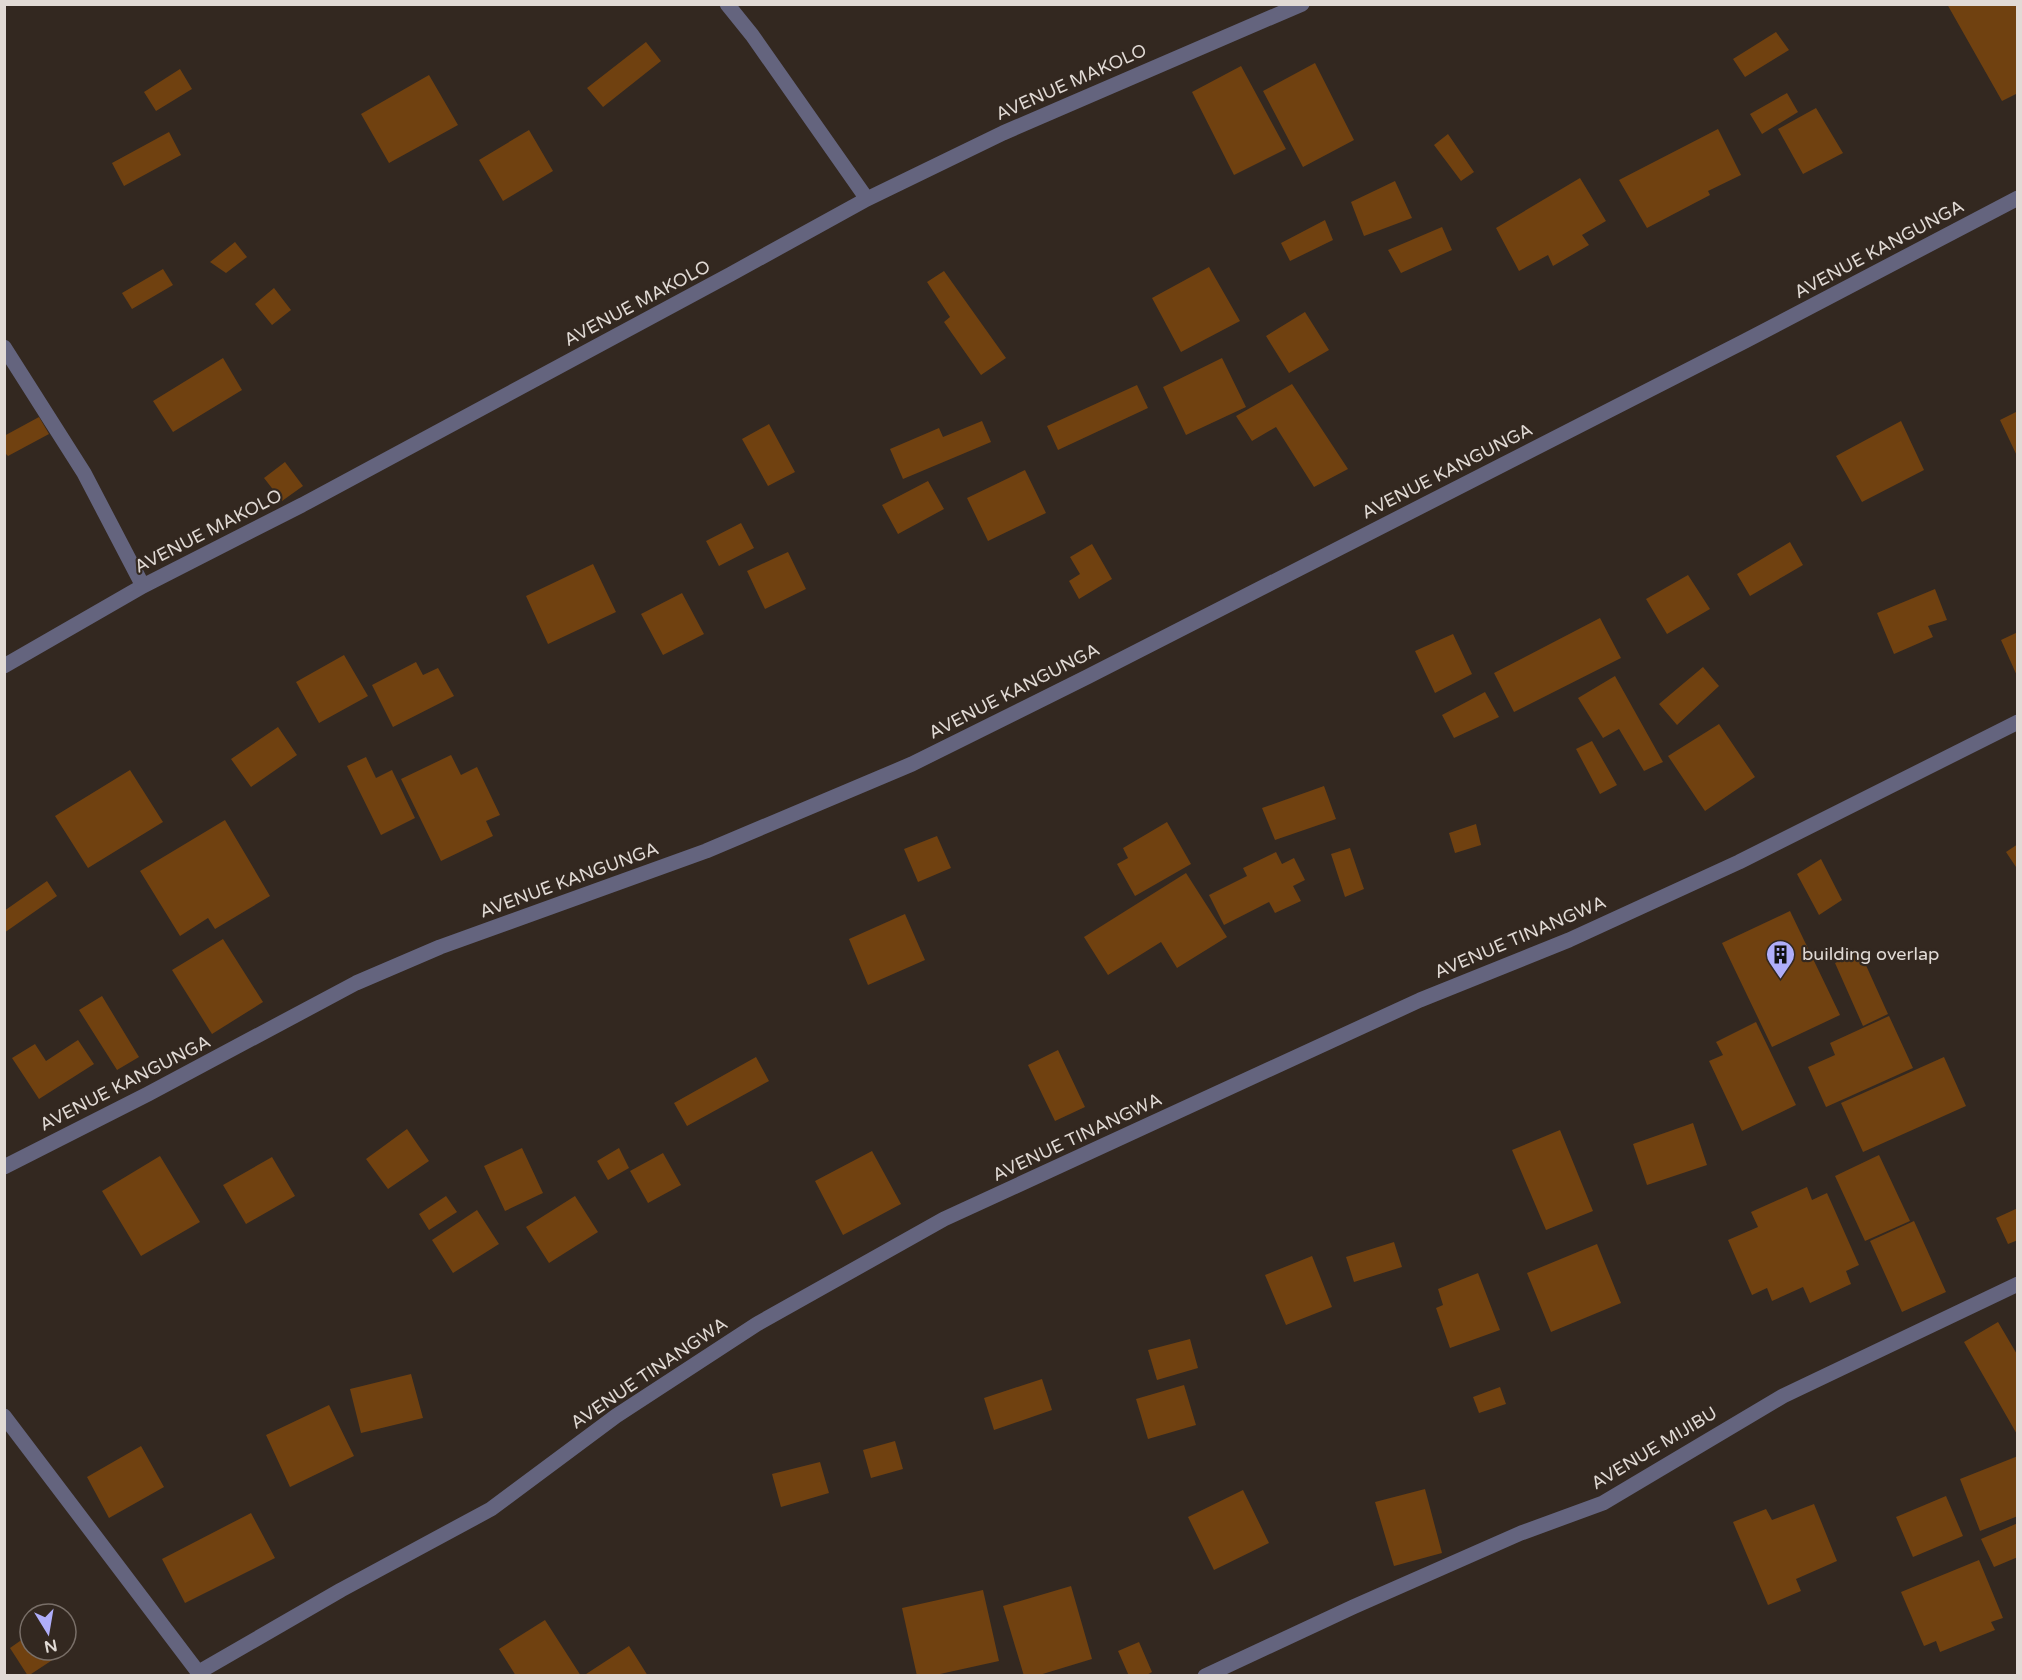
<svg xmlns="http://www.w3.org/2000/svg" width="2022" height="1680" font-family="'Varela Round',sans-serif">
	<rect width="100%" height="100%" fill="#332820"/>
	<!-- building -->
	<path fill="#704110" d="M1947 4H2018V93L2002 101Z
		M1776 32 1789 50 1745 77 1733 59Z
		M646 42 661 61 603 107 587 88Z
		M1315 63 1354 140 1303 167 1263 91Z
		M1241 66 1286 149 1234 175 1192 92Z
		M180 69 192 89 156 111 144 92Z
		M429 75 458 125 389 163 361 114Z
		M1787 93 1798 112 1762 134 1750 114Z
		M1816 108 1843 153 1803 174 1778 129Z
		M1718 129 1741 175 1708 191 1710 195 1647 228 1619 180Z
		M529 130 553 171 503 201 479 160Z
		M169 132 181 155 124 186 112 163Z
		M1448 134 1474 172 1461 181 1434 145Z
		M1580 178 1606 221 1582 235 1589 245 1553 266 1548 255 1519 271 1496 228Z
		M1395 181 1412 218 1364 236 1351 202Z
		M1325 220 1333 240 1290 261 1281 243Z
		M1442 227 1452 250 1401 273 1388 250Z
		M235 242 247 257 226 273 210 262Z
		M1209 267 1240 321 1181 352 1152 298Z
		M163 269 173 285 132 309 122 293Z
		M944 271 1006 358 981 375 944 322 950 317 927 282Z
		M274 288 291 310 272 325 255 304Z
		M1305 312 1329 350 1289 373 1266 336Z
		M223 358 242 390 173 432 153 401Z
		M1222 358 1246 407 1186 435 1163 387Z
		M1292 384 1348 469 1314 487 1276 427 1252 441 1236 416Z
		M1137 385 1148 408 1058 450 1047 426Z
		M2018 411V458L2000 420Z
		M39 417 49 434 8 456 4 452V436Z
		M982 421 991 442 903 479 890 449 939 428 943 437Z
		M1901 421 1924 470 1862 502 1836 456Z
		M769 424 795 472 768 486 742 439Z
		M285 462 303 486 282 501 264 478Z
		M1025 470 1046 513 988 541 967 498Z
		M928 481 944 509 898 534 882 505Z
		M741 523 754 548 719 566 706 541Z
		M1790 542 1803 565 1750 596 1737 574Z
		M1092 544 1112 579 1079 599 1069 581 1080 574 1070 557Z
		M788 552 806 589 765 609 747 571Z
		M593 564 616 612 548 644 526 596Z
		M1688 575 1710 609 1667 634 1646 599Z
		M1935 589 1947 620 1928 626 1933 637 1894 654 1877 613Z
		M682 593 704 634 663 655 641 614Z
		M1600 618 1621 658 1514 712 1494 673Z
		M2018 632V678L2001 640Z
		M1453 634 1472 674 1435 693 1415 651Z
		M344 655 368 696 319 723 296 682Z
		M416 662 423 675 438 668 454 696 393 727 372 685Z
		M1703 667 1719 686 1677 725 1659 704Z
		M1615 676 1663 762 1644 771 1619 729 1603 738 1578 698Z
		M1485 692 1499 717 1454 738 1442 715Z
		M1719 724 1755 777 1705 811 1668 756Z
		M278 727 297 755 251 787 231 759Z
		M1592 741 1617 785 1600 794 1576 749Z
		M451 755 461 775 477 767 500 815 486 821 493 836 441 861 401 779Z
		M366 757 376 778 392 770 415 818 381 835 347 766Z
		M130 770 163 822 88 868 55 816Z
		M1324 786 1336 819 1275 840 1262 808Z
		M225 820 270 896 215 929 208 918 180 936 140 871Z
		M1167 822 1191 864 1135 896 1117 864 1128 858 1123 848Z
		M1476 824 1481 845 1455 853 1449 833Z
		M937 836 951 868 918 882 904 849Z
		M2018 844V870L2006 852Z
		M1350 848 1364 889 1345 897 1331 854Z
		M1276 852 1282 864 1294 858 1305 880 1293 886 1301 901 1275 913 1269 902 1224 925 1209 895 1247 876 1243 868Z
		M1821 859 1842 900 1819 915 1797 874Z
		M1186 873 1227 937 1177 968 1161 942 1108 975 1084 937Z
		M47 881 57 896 4 933V911Z
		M1790 911 1840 1015 1772 1047 1722 943Z
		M905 914 925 960 868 985 849 939Z
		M223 939 263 1002 212 1034 172 970Z
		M1860 952 1888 1014 1863 1026 1835 963Z
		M102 996 139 1057 117 1070 79 1010Z
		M1889 1016 1913 1068 1826 1107 1808 1067 1835 1055 1830 1043Z
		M1756 1022 1796 1105 1742 1131 1709 1061 1723 1055 1716 1042Z
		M78 1040 94 1064 39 1099 12 1058 35 1044 46 1061Z
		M1058 1050 1085 1107 1055 1121 1028 1065Z
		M756 1057 769 1081 687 1126 674 1103Z
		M1944 1057 1966 1106 1863 1152 1841 1103Z
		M1693 1123 1707 1165 1647 1185 1633 1144Z
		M407 1129 429 1161 388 1189 366 1159Z
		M1560 1130 1593 1211 1546 1230 1512 1150Z
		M522 1148 543 1193 505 1211 484 1166Z
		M619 1148 629 1168 608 1180 597 1161Z
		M872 1151 901 1204 843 1235 815 1181Z
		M663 1153 681 1185 648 1203 630 1171Z
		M1879 1155 1910 1221 1865 1241 1835 1176Z
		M160 1156 200 1222 141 1256 102 1191Z
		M272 1157 295 1196 246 1224 223 1185Z
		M1807 1187 1812 1200 1827 1193 1859 1265 1846 1271 1851 1284 1810 1303 1803 1287 1772 1301 1767 1288 1752 1295 1728 1240 1758 1227 1751 1212Z
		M446 1196 457 1212 429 1230 419 1214Z
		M575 1196 598 1232 549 1263 526 1227Z
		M2018 1208V1240L2008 1244 1996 1218Z
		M477 1210 499 1244 453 1273 432 1240Z
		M1914 1221 1946 1292 1902 1312 1870 1241Z
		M1394 1242 1402 1267 1354 1282 1346 1257Z
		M1597 1244 1621 1303 1551 1332 1527 1273Z
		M1312 1256 1332 1307 1286 1325 1265 1275Z
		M1478 1273 1500 1330 1450 1348 1436 1308 1443 1305 1438 1289Z
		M1998 1322 2018 1356V1436L1964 1342Z
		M1190 1339 1198 1368 1157 1380 1148 1350Z
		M411 1374 423 1418 361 1433 350 1389Z
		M1042 1379 1052 1410 994 1430 984 1398Z
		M1184 1385 1196 1425 1148 1439 1136 1399Z
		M1500 1387 1506 1404 1479 1413 1473 1397Z
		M329 1405 354 1456 290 1487 266 1435Z
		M895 1441 903 1469 871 1478 863 1450Z
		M141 1446 164 1487 109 1518 87 1477Z
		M2018 1456V1516L1980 1531 1960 1479Z
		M820 1462 829 1493 781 1507 772 1474Z
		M1425 1489 1442 1553 1394 1566 1375 1502Z
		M1243 1490 1269 1543 1214 1570 1188 1517Z
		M1946 1496 1963 1536 1913 1557 1896 1517Z
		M1814 1504 1837 1561 1796 1579 1801 1591 1768 1605 1733 1522 1766 1509 1772 1520Z
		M251 1513 275 1558 185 1603 162 1559Z
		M2018 1523V1557L1994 1567 1981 1539Z
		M1979 1560 2003 1618 1991 1622 1995 1630 1940 1652 1936 1641 1924 1646 1901 1592Z
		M1071 1586 1092 1659 1036 1676H1024L1003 1606Z
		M983 1590 999 1661 931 1676H917L902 1608Z
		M545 1620 581 1676H516L499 1649Z
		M30 1634V1650H56L58 1653 55 1655 57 1657 28 1676 10 1648Z
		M1139 1642 1152 1672 1145 1676H1129L1118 1651Z
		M629 1646 648 1676H583Z"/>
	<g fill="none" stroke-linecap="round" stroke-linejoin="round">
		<!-- minor -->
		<path stroke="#64647e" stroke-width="15" d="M727 4 752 35 867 199
			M4 347 84 473 143 586
			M4 666 143 586 302 505 731 274 867 199 1003 133 1302 4
			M4 1167 148 1094 356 983 440 947 706 851 912 764 1087 677 1745 341 2018 198
			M4 1416 201 1676
			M199 1672 341 1590 491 1509 616 1416 757 1324 944 1219 1420 1000 1569 940 1739 862 2018 722
			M1205 1676 1353 1607 1521 1533 1603 1503 1783 1396 2018 1284"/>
	</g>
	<!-- icons -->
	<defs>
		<symbol id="building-pin" viewBox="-11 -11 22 30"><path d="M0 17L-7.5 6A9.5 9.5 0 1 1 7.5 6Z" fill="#afaefa" stroke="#332820"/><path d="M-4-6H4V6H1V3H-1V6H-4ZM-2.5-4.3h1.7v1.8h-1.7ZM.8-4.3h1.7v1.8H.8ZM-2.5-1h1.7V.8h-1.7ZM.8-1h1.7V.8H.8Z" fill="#111"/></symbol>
	</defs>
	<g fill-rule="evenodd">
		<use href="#building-pin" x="1764" y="938" width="33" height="45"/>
	</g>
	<g text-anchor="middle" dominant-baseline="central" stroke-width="4.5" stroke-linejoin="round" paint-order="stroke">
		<!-- street labels -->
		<g font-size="18" fill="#e1dad5" stroke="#332820">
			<text transform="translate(1071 82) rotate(-24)">AVENUE MAKOLO</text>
			<text transform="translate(1879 249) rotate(-28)">AVENUE KANGUNGA</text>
			<text transform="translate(637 303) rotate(-28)">AVENUE MAKOLO</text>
			<text transform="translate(1447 471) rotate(-27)">AVENUE KANGUNGA</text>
			<text transform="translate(208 531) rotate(-27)">AVENUE MAKOLO</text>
			<text transform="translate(1014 691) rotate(-27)">AVENUE KANGUNGA</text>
			<text transform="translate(569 880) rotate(-20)">AVENUE KANGUNGA</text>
			<text transform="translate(1520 937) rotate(-23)">AVENUE TINANGWA</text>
			<text transform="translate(125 1083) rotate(-27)">AVENUE KANGUNGA</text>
			<text transform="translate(1077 1137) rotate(-25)">AVENUE TINANGWA</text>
			<text transform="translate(649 1373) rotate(-34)">AVENUE TINANGWA</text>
			<text transform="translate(1654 1448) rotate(-31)">AVENUE MIJIBU</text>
		</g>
		<!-- poi labels -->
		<g font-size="18" fill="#e1dad5" stroke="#332820" text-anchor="start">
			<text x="1802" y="954">building overlap</text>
		</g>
	</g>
	<!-- border -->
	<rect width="2022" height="1680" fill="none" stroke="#e1dad5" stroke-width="12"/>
	<!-- north arrow -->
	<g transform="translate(48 1632) rotate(169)"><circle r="28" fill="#332820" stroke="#796f68" stroke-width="1.5"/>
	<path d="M0-4.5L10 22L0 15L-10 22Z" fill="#afaefa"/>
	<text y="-9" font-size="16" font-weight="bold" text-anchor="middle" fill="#e1dad5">N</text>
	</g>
</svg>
